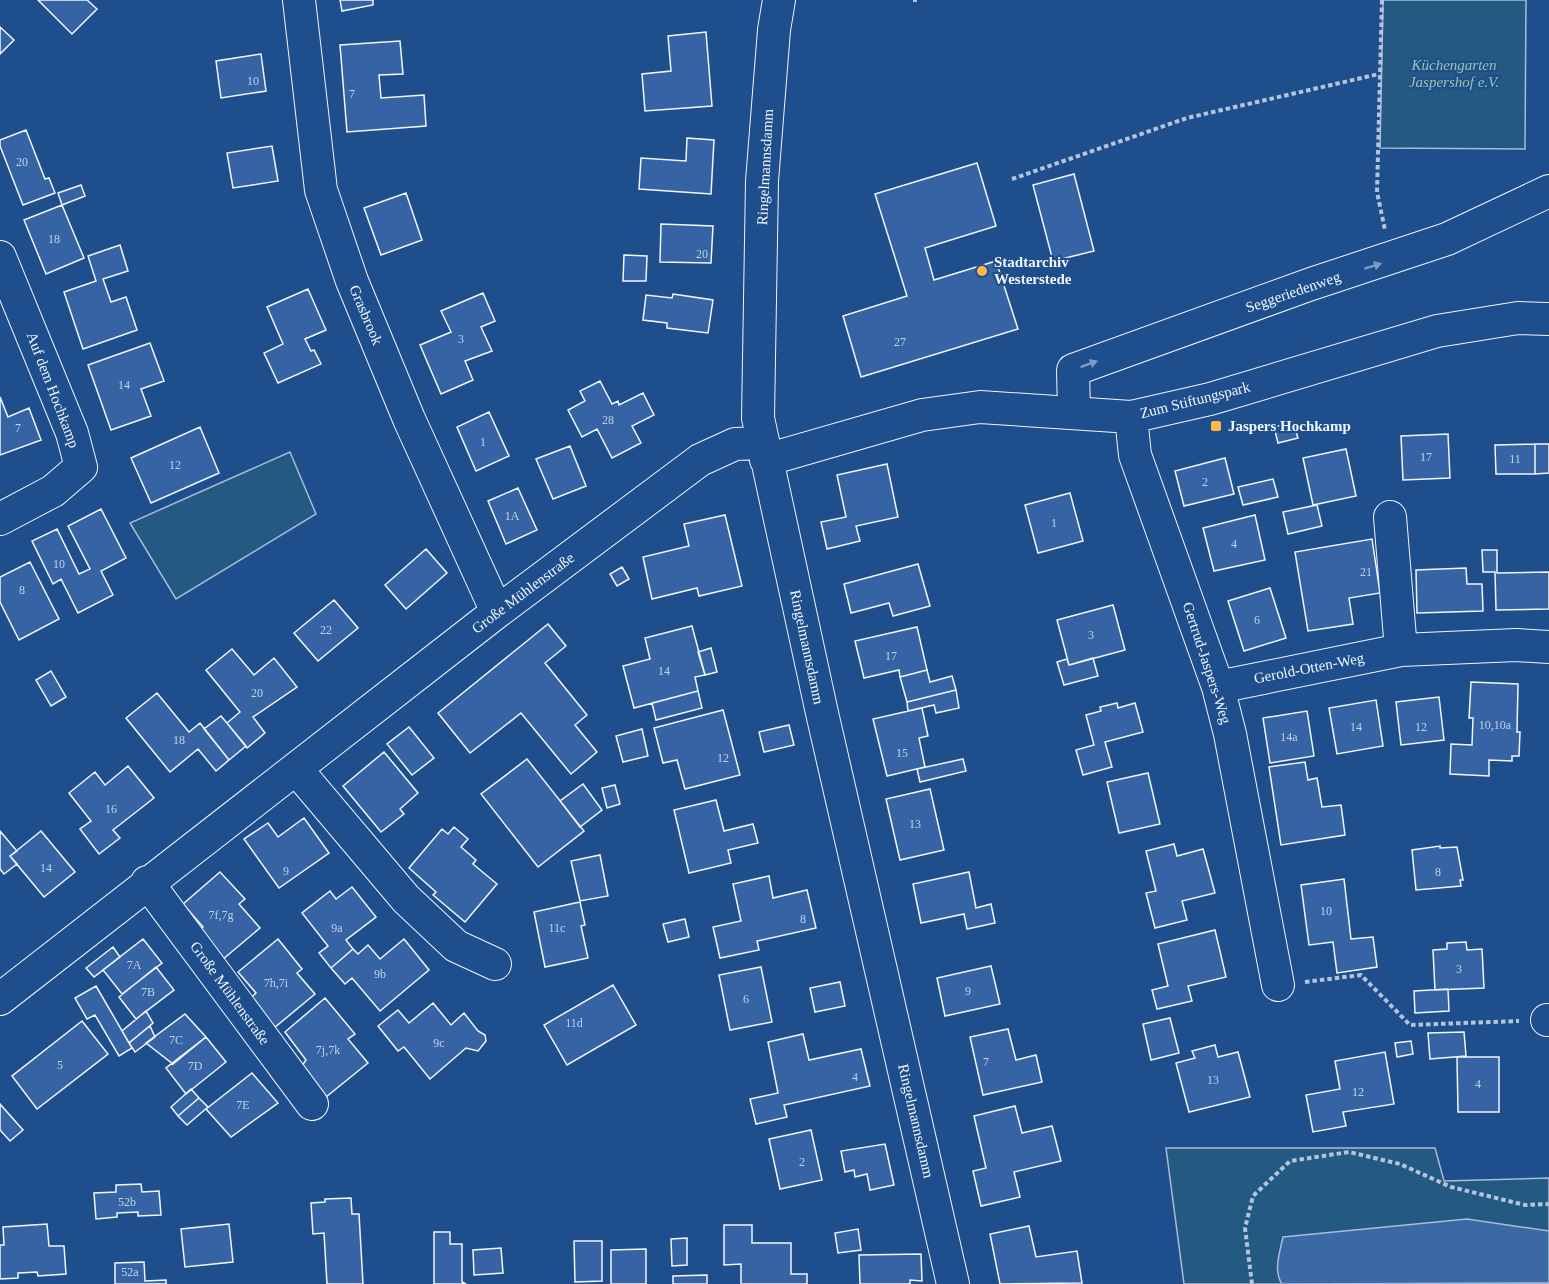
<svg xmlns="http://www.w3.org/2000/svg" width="1549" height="1284" font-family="'Times New Roman',serif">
	<rect width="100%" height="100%" fill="#1f4e8c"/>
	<!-- green -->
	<path fill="#245a82" stroke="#a8bbd7" stroke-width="1.5" d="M1383 0H1526L1525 149 1380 148Z
		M290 452 316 514 176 599 130 523Z
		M1166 1148H1435L1444 1181 1549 1178V1284H1184Z"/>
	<!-- water -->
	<path fill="#3b69a3" stroke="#a8bbd7" stroke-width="1.5" d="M1467 1219 1549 1231V1283L1282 1284C1273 1271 1280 1251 1283 1237Z"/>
	<!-- building -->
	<path fill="#3563a3" stroke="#f2f6ff" stroke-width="1.5" d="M38 0H87L97 9 72 34Z
		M340 0H373V5L342 11Z
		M0 27 14 40 0 54Z
		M706 32 712 106 645 111 642 74 671 71 668 36Z
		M400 41 403 74 379 75 381 98 424 95 426 126 347 132 340 45Z
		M261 54 266 91 221 98 216 61Z
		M26 130 45 179 49 178 55 193 23 205 0 146V140Z
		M687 138 714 140 711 194 639 189 641 158 686 161Z
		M272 146 278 181 233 188 227 153Z
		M977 163 996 226 925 248 934 280 996 261 1018 329 861 377 843 316 907 296 875 194Z
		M1074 174 1094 251 1053 261 1033 185Z
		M81 185 85 196 62 205 58 193Z
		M406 193 422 240 381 255 364 208Z
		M62 205 84 258 46 274 24 220Z
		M661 224 713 226 711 263 660 262Z
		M120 245 128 271 103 279 111 302 126 297 137 330 83 349 64 292 96 281 88 256Z
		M624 255 647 256 646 281H623Z
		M308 289 326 330 305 339 311 351 314 350 321 364 278 383 264 353 283 344 267 307Z
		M483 293 495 321 481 327 492 351 465 361 473 380 441 394 420 345 451 332 441 311Z
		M673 294 713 300 708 333 667 328V323L643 320 646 295 672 298Z
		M150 343 164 381 141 389 151 416 111 430 88 365Z
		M600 381 612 404 618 401 619 405 643 393 654 415 632 426 641 443 612 458 597 429 582 437 568 410 585 401 580 391Z
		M0 397 8 417 29 408 41 440 0 455Z
		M489 412 509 456 476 471 457 427Z
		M1293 422 1298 438 1278 443 1274 427Z
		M200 427 219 473 151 503 131 458Z
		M1448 434 1450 478 1403 480 1401 436Z
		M1535 444H1549V473L1535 474Z
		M1535 444V474H1496L1495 445Z
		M570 446 586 486 553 499 536 459Z
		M1346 449 1356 496 1313 505 1303 458Z
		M1225 458 1234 494 1184 506 1175 471Z
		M887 464 898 517 856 526 860 541 827 549 821 522 846 517 837 475Z
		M1273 479 1278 497 1243 505 1238 487Z
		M518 488 537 530 506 544 488 501Z
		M1070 493 1083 541 1038 553 1025 505Z
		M1317 505 1322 526 1288 534 1283 512Z
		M101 509 126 558 101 571 113 595 78 613 61 579 53 584 32 541 57 529 79 574 90 569 68 526Z
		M725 515 742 586 699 596 697 588 652 599 643 557 689 546 684 524Z
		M1255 515 1265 560 1214 571 1203 528Z
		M1372 539 1380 593 1349 598 1353 624 1308 631 1295 552Z
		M426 549 447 573 406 609 385 585Z
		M1482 550H1497V573L1549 572V609L1496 610 1495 572H1483Z
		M30 562 59 619 19 640 0 602V577Z
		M918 564 930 606 893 616 889 603 851 613 844 584Z
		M622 567 629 579 617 586 610 574Z
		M1466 568 1467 584H1482L1483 611 1417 613 1416 570Z
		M1270 588 1286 638 1244 651 1228 601Z
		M334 600 358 628 318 661 294 633Z
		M1113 605 1125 650 1069 665 1057 620Z
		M548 624 566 646 545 663 587 715 575 725 597 752 571 774 521 713 470 753 438 713Z
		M692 626 705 675 695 677 698 691 634 708 623 666 650 659 645 638Z
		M917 627 927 670 900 677 899 670 864 678 855 641Z
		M711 648 717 672 705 675 698 652Z
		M232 649 254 675 274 658 297 687 253 717 265 733 247 748 227 723 240 712 206 670Z
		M1093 658 1098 676 1064 685 1057 662 1067 659 1069 665Z
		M927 670 930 682 952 676 956 690 907 702 900 677Z
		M51 671 66 697 51 706 36 680Z
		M1471 682 1518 684 1517 732H1520L1519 756H1512V761L1489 760V776L1450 774 1451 744 1472 745 1473 718H1469Z
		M956 690 959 708 936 713 934 705 908 711 907 702Z
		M698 691 702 708 656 720 652 703Z
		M157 693 189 732 200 723 229 760 216 771 198 749 170 772 126 718Z
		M1439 697 1444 740 1401 745 1396 702Z
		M1376 700 1383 746 1337 754 1329 708Z
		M1117 703 1118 708 1135 703 1143 732 1105 742 1112 767 1083 775 1076 750 1094 745 1086 715 1101 711 1100 707Z
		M922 708 928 736 919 738 925 767 887 776 873 719Z
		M723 710 740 775 685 789 677 760 663 763 654 728Z
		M1307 711 1314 756 1270 763 1263 718Z
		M221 716 246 746 229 760 204 729Z
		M789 725 794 745 764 752 759 732Z
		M409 727 434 758 412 775 387 744Z
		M642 729 648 756 623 762 616 736Z
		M384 752 418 793 400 809 404 814 381 832 343 786Z
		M527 759 584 831 538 867 481 794Z
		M963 759 966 771 920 782 917 769Z
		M1305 762 1308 780 1317 778 1322 807 1341 805 1345 835 1281 845 1269 767Z
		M128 766 154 798 113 830 120 838 99 854 80 829 91 821 69 793 95 772 105 785Z
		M1148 773 1160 824 1119 833 1107 782Z
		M583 784 602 810 580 827 560 801Z
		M615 785 620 804 607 808 602 788Z
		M930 789 944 850 900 860 886 799Z
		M716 800 724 831 753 824 758 843 728 850 731 863 689 873 674 810Z
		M304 818 329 853 279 888 244 839 268 823 278 837Z
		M454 827 468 839 461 847 476 860 473 864 497 884 465 922 433 895 436 892 409 868 442 829 448 834Z
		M0 831 17 851 10 856 17 864 4 874 0 869Z
		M41 831 75 872 44 897 10 856Z
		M1174 844 1177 856 1203 849 1215 893 1182 901 1187 920 1155 928 1146 893 1156 891 1146 851Z
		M1440 846V848L1457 847 1463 880H1460L1461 886 1416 890 1412 850Z
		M600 855 608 896 580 901 571 861Z
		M220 872 245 899 239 904 260 928 222 960 197 932 203 927 183 904Z
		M969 872 976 908 991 904 995 923 967 929 964 914 921 923 913 884Z
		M769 876 773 898 807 890 816 928 757 941 759 950 720 958 713 927 741 921 733 884Z
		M1344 879 1351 939 1373 937 1377 967 1337 973 1333 942 1309 945 1301 885Z
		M352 887 376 917 346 940 353 949 331 968 319 953 328 946 302 913 330 891 336 899Z
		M580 902 585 925 581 926 588 958 545 967 534 912Z
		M685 919 689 937 668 942 663 924Z
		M1215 930 1226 977 1188 986 1192 1001 1157 1009 1152 990 1168 986 1158 944Z
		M143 939 162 963 122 994 103 970Z
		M278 939 302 969 297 973 315 994 274 1028 250 999 256 993 238 972Z
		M404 939 429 970 380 1011 352 978 345 984 331 968 353 949 358 954 368 945 380 959Z
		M1466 942 1467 950 1482 949 1484 988 1435 990 1433 950 1447 949V943Z
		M113 947 120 957 94 977 86 968Z
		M991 966 1000 1004 945 1016 937 978Z
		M156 967 174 990 136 1019 119 997Z
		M761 967 772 1022 730 1030 719 975Z
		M840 982 845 1006 815 1012 810 988Z
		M613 985 636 1025 567 1065 544 1025Z
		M96 986 132 1048 119 1056 95 1015 87 1019 75 998Z
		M1448 989 1449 1011 1415 1013 1414 991Z
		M325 998 355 1034 348 1039 368 1063 326 1097 301 1067 306 1060 285 1032Z
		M433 1003 451 1025 464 1013 478 1031 485 1035 486 1041 478 1051 466 1048 430 1079 404 1047 398 1051 378 1026 398 1010 409 1023Z
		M146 1011 153 1023 129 1043 122 1031Z
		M185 1014 206 1037 173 1064 146 1043Z
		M1170 1018 1179 1053 1151 1060 1143 1024Z
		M82 1021 108 1054 37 1109 12 1076Z
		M150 1026 155 1037 135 1052 129 1043Z
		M1008 1029 1016 1060 1036 1055 1042 1082 983 1095 970 1037Z
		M1464 1032 1466 1056 1430 1059 1428 1033Z
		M803 1034 809 1060 861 1049 870 1086 784 1105 787 1117 756 1124 750 1099 778 1093 768 1042Z
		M206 1037 226 1062 186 1094 166 1068Z
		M1411 1041 1413 1054 1397 1057 1395 1043Z
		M1215 1045 1218 1057 1238 1052 1250 1097 1189 1112 1176 1063 1195 1058 1192 1051Z
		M1385 1052 1394 1104 1343 1112 1346 1126 1313 1132 1306 1095 1340 1089 1335 1061Z
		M1457 1057H1499V1112H1458Z
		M252 1073 278 1103 231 1137 206 1109Z
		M191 1089 199 1098 178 1116 171 1107Z
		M199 1098 208 1107 187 1125 178 1116Z
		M0 1104 23 1130 10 1141 0 1130Z
		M1015 1106 1022 1133 1052 1126 1061 1161 1014 1172 1020 1197 981 1206 973 1171 986 1168 974 1116Z
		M811 1130 822 1180 780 1189 769 1139Z
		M885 1144 894 1185 870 1190 867 1174 855 1177 854 1170 845 1172 841 1151Z
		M141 1184 142 1192 159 1191 161 1215 138 1216V1212L117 1213V1217L96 1219 94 1193 116 1192V1185Z
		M351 1198 352 1214H359L363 1284H327L324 1233 313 1234 311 1203 325 1202V1199Z
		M47 1224 49 1246H64L66 1274 38 1276 37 1272 18 1273V1278L0 1279V1245H4L3 1227Z
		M229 1224 233 1262 185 1267 181 1229Z
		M724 1225H752V1243H791V1274H807V1284H741V1264L724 1265Z
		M1029 1226 1036 1257 1077 1251 1082 1283 1000 1284 990 1234Z
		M858 1229 861 1250 838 1253 835 1233Z
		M434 1232H450V1244H462V1282L466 1284H434Z
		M687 1238V1265L672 1266 671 1239Z
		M574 1241H602V1281L575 1282Z
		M501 1248 503 1273 474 1275 473 1250Z
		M646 1249V1284H611V1250Z
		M921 1254 922 1281 910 1280V1284H860L859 1255Z
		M144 1262 145 1281 166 1280V1284H115V1263Z
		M707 1275V1284H673V1276Z"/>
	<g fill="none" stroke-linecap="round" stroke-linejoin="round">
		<defs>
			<path id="minor" d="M299 0 321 190 352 281 409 419 497 612
				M779 0 774 30 762 181 758 418 822 713 953 1284
				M0 257 72 433 81 467 53 491 0 519
				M1074 412 1073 370 1311 284 1447 239 1549 191
				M1131 417 1135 455 1218 687 1230 734 1278 985
				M766 460 922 415 980 407 1131 417 1210 399 1437 331 1518 318 1549 319
				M1390 517 1401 650
				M1218 687 1401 650 1516 645 1549 647
				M297 770 406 899 456 946 495 964
				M147 882 312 1104
				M0 999 497 612 700 460 735 444 762 443
				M1547 1020H1549"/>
		</defs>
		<!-- minor casing -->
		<use href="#minor" stroke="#f2f6ff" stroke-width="34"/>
		<!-- path -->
		<path stroke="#b3c4dc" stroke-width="4" stroke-dasharray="4.5 3" stroke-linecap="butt" d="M1382 0 1377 192 1385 230
			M915 2V0
			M1012 179 1187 118 1379 74
			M1305 982 1361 975 1410 1025 1519 1021
			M1252 1284 1245 1228 1253 1196 1290 1161 1349 1152 1400 1164 1451 1187 1525 1205 1549 1204"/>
		<!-- minor -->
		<use href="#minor" stroke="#1f4e8c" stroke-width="32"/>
	</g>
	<!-- one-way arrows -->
	<defs><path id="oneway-solid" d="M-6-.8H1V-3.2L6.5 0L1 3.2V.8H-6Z" transform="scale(1.5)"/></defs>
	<g fill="#7e9ac0">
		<use href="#oneway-solid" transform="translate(1373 266) rotate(-17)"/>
		<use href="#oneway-solid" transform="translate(1089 364) rotate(-20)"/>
	</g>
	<!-- markers -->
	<g fill="#ffb74d" stroke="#1f4e8c" stroke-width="2">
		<circle cx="982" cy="271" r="6"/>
		<rect x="1210" y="420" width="12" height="12" rx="3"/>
	</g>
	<g text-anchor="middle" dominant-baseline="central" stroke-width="4.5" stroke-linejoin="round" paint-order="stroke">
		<!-- number labels -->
		<g font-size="12" fill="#c3d1e8">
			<text x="253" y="81">10</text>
			<text x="352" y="94">7</text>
			<text x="22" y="162">20</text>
			<text x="54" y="239">18</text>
			<text x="702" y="254">20</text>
			<text x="461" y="339">3</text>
			<text x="900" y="342">27</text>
			<text x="124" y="385">14</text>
			<text x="608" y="420">28</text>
			<text x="18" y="428">7</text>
			<text x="483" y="442">1</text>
			<text x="1426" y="457">17</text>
			<text x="1515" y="459">11</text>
			<text x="175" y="465">12</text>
			<text x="1205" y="482">2</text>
			<text x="512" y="516">1A</text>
			<text x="1054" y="523">1</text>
			<text x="1234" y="544">4</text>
			<text x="59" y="564">10</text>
			<text x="1366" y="572">21</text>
			<text x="22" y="590">8</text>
			<text x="1257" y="620">6</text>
			<text x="326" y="630">22</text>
			<text x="1091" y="635">3</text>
			<text x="891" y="656">17</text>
			<text x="664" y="671">14</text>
			<text x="257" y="693">20</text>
			<text x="1495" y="725">10,10a</text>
			<text x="1356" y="727">14</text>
			<text x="1421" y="727">12</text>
			<text x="1289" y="737">14a</text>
			<text x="179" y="740">18</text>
			<text x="902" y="753">15</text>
			<text x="723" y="758">12</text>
			<text x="111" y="809">16</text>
			<text x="915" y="824">13</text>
			<text x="46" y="868">14</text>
			<text x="286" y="871">9</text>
			<text x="1438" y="872">8</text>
			<text x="1326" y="911">10</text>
			<text x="221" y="915">7f,7g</text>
			<text x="803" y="919">8</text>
			<text x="337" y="928">9a</text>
			<text x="557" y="928">11c</text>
			<text x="134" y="965">7A</text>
			<text x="1459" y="969">3</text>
			<text x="380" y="974">9b</text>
			<text x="276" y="983">7h,7i</text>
			<text x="968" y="991">9</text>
			<text x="148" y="992">7B</text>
			<text x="746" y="999">6</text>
			<text x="574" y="1023">11d</text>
			<text x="176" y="1040">7C</text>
			<text x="439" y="1043">9c</text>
			<text x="328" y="1050">7j,7k</text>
			<text x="986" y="1062">7</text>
			<text x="60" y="1065">5</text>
			<text x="195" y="1066">7D</text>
			<text x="855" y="1077">4</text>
			<text x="1213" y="1080">13</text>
			<text x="1478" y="1084">4</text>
			<text x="1358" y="1092">12</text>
			<text x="243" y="1105">7E</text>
			<text x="802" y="1162">2</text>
			<text x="127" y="1202">52b</text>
			<text x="130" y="1272">52a</text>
		</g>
		<!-- park labels -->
		<g font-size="15" font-style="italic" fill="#97c8a6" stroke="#1f4e8c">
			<text x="1454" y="65">Küchengarten<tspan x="1454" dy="17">Jaspershof e.V.</tspan></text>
		</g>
		<!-- street labels -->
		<g font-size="15" fill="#f2f6ff" stroke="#1f4e8c">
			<text transform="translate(765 167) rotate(-87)">Ringelmannsdamm</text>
			<text transform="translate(1293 292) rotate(-19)">Seggeriedenweg</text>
			<text transform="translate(366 315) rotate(67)">Grasbrook</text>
			<text transform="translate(53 390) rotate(69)">Auf dem Hochkamp</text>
			<text transform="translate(1195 400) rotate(-14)">Zum Stiftungspark</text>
			<text transform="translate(523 593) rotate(-37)">Große Mühlenstraße</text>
			<text transform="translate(807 647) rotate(78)">Ringelmannsdamm</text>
			<text transform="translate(1207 663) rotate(72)">Gertrud-Jaspers-Weg</text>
			<text transform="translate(1309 668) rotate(-11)">Gerold-Otten-Weg</text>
			<text transform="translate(230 993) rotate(54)">Große Mühlenstraße</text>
			<text transform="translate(916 1121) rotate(77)">Ringelmannsdamm</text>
		</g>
		<!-- poi labels -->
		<g font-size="15" font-weight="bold" fill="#f2f6ff" stroke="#1f4e8c" text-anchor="start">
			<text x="994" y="262">Stadtarchiv<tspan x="994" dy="17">Westerstede</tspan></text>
			<text x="1228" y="426">Jaspers Hochkamp</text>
		</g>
	</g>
</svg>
